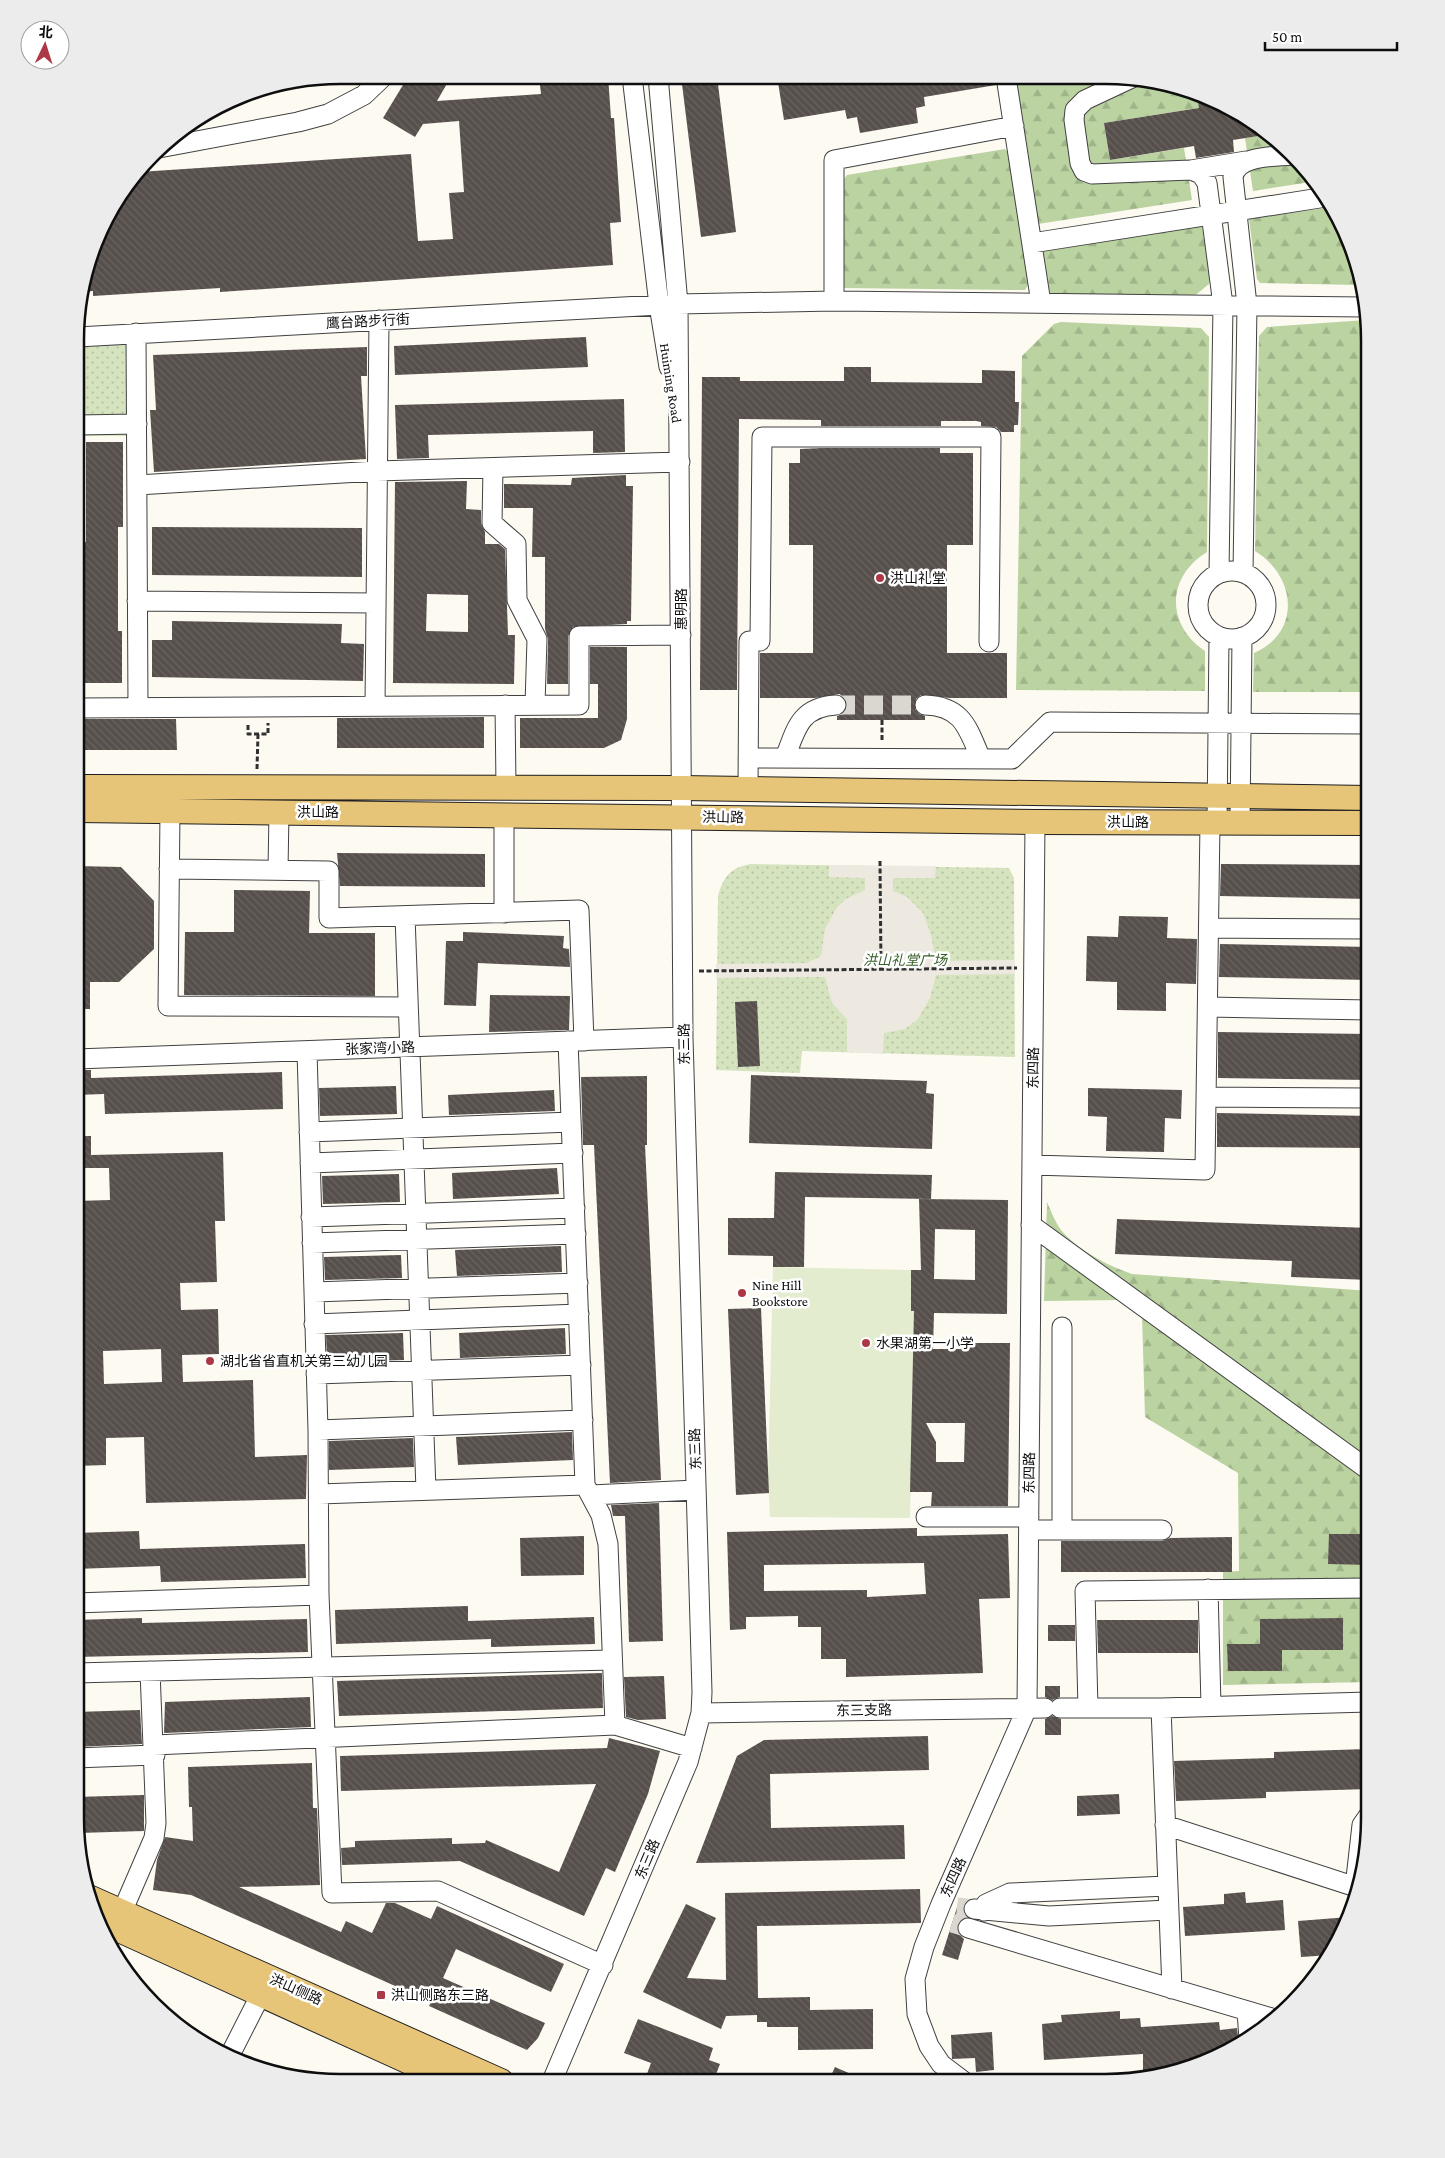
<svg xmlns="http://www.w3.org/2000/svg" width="1445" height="2158" font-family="'Crimson Pro','Noto Sans SC',serif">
	<defs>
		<pattern id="forest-firs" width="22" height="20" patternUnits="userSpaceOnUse" patternTransform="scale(1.25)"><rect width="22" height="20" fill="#bad3a0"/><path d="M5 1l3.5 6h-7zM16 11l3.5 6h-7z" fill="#9fb489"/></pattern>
		<pattern id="park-dots" width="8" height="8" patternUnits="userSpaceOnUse" patternTransform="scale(1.25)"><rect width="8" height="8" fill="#d5e4bf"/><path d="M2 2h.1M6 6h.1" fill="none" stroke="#b6c2a3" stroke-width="1.8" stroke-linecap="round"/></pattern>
		<pattern id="building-back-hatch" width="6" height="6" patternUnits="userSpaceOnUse" patternTransform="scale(1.25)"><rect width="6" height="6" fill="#564f4c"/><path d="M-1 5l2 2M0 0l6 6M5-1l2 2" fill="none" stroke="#696461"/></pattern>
	</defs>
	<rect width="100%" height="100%" fill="#fdfaf2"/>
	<!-- forest -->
	<path fill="url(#forest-firs)" d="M1015 77H1141L1196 92 1199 108 1104 123 1110 160 1184 148 1192 200 1038 224Z
		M1271 134 1315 178 1317 181 1253 191 1245 138Z
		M1005 149 1008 152 1028 285 1025 290 843 288 844 179 847 175Z
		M1332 207 1350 238 1359 285 1260 283 1257 279 1249 219Z
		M1202 226 1210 277 1209 284 1193 297 1050 294 1043 250Z
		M1366 320 1370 339V692H1253L1254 653C1302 632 1296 576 1255 551L1259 336 1267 327Z
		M1061 322 1201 328 1209 337 1207 552C1166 577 1166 625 1205 651V691L1016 690 1022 356 1054 324Z
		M1047 1202C1051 1211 1055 1222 1061 1230 1078 1250 1108 1266 1132 1274L1370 1291 1369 1682 1223 1685V1572L1239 1571 1238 1473 1145 1417 1142 1315 1120 1300 1044 1301Z"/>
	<!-- park -->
	<path fill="url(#park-dots)" d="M128 342 129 436H77V344Z
		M751 864 1009 868 1014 878 1015 1057 802 1051 800 1073 716 1070 718 896C723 877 731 867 751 864Z"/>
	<!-- pitch -->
	<path fill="#e4ecd0" d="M773 1267 911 1270V1310L920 1311 914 1334 910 1518 770 1517 768 1478Z"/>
	<!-- plaza -->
	<path fill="#ede9e1" d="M829 865 936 866 935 878H893V891L907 897 923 913 931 935 936 961 1014 960 1015 974 936 975 930 998 918 1019 905 1029 884 1033 883 1054 847 1052V1019L832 1003 825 977 716 978V964L807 963 821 956 825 929 837 907 846 899 865 890V878L829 877Z"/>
	<!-- building -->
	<path fill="url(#building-back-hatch)" fill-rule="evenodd" d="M409 75H452L437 101 541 94 539 76H608L611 118H614L621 222 610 223 613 265 220 292V288L93 296V291L81 292 110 207 139 172 411 154 418 241 453 239 449 193 464 192 459 121 423 124 415 137 383 118Z
		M681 76H717L736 232 701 237Z
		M777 76 995 77 996 85 924 97 925 106 916 108 918 123 860 133 857 117 847 119 845 110 784 120Z
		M1196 92 1207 95 1271 134 1233 140 1234 152 1196 158 1194 146 1110 160 1104 123 1199 108Z
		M586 337 588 367 395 375 394 346Z
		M367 347V376H361L366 459 154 472 150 410H156L153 355Z
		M844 367H871V382L982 383V370L1015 371V402H1019L1018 425H1014V432H1001L996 427 981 426V422L976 421H941V426H821V420L739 419 737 690H700L702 377H740V381H844Z
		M624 399 625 452 593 453V431L428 435 429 458 397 459 395 405Z
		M86 442H123V527H118V631H122V683H77L79 542H86Z
		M822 448H940V453H973V545H947V653H1007V698H950L921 695 916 699 915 709 919 714 925 716V720H837V716L843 714 847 704 840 694 814 698H760V653H813V545H789V463H800V449Z
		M626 475V486H633L631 621H627V624L573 627 568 636V684H547L548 639 545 629V557H532L533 508H504V484L571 485 572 478Z
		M467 481 466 509 481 510V523L485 532V544H499L505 549 508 635H515L514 684 393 683 395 482ZM427 594 468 595V632L426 631Z
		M152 527 362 528V577L152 575Z
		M172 621 342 624 341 643 364 644 363 681 152 677V640H172Z
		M590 647H627V719L621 740 604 748H520V718H598V684H590Z
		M484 717V748H337V718Z
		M77 719H176L177 750H77Z
		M337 853 485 854V887L340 886Z
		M1221 864 1370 865V899L1220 896Z
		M76 866 121 867 154 901V949L119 982H90V1009H76Z
		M234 890 310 891 309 933H375V996L184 995 185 932H234Z
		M1119 916 1168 917 1167 938 1197 939 1196 984 1166 983V1011L1117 1010V982L1086 981 1087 936 1118 937Z
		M463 932 564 936 563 948 569 949 570 967 478 963 476 1006 444 1005 446 941H463Z
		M1220 944 1370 947V980L1219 977Z
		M490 995 570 996 569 1030 489 1032Z
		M757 1001 760 1066 738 1067 735 1002Z
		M1218 1032 1370 1034V1080L1218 1078Z
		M76 1070H91V1078L282 1072 283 1109 105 1114 104 1094 76 1095Z
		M751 1075 927 1081 926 1093 934 1094 932 1149 749 1143Z
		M647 1076V1145H645L661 1480 610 1483 594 1145H583L581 1077Z
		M396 1086 397 1114 320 1116 319 1088Z
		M1088 1088 1182 1090 1181 1119 1165 1118 1164 1152 1106 1151 1107 1117 1088 1116Z
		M554 1090 555 1111 449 1115 448 1095Z
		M1217 1113 1370 1116V1148L1217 1147Z
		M76 1136H91V1155L223 1152 225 1221H215L217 1282 180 1283 181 1310 218 1309 219 1354 182 1355 183 1382 253 1380 255 1457 307 1455 306 1499 146 1503 144 1437 106 1438V1465L76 1466V1201L110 1200 109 1168H76ZM161 1349 162 1382 104 1384 103 1351Z
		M557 1168 559 1194 453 1199 452 1173Z
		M775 1172 932 1175 931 1199 805 1197 804 1267H773V1256L728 1255V1218H774Z
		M399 1174 400 1202 323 1204 322 1176Z
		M919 1199 1008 1200 1007 1314 934 1313 933 1349H961V1343H1010L1008 1506H931L932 1492H910L914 1311H911V1270H921ZM935 1229 975 1230V1280L934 1279ZM926 1423H965L964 1462H936V1442Z
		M1117 1219 1370 1228V1280L1291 1277 1292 1261 1115 1254Z
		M561 1246 562 1272 457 1276 455 1250Z
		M401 1255 402 1278 325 1280 324 1257Z
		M761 1308 769 1493 736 1495 728 1309Z
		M565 1328 566 1354 460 1358 459 1333Z
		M403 1333 404 1360 327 1362 326 1335Z
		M572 1432 573 1460 458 1465 456 1437Z
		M413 1438 414 1467 329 1470V1441Z
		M659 1503 663 1641 629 1642 625 1516H613L611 1505Z
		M917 1528V1536L1008 1534 1010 1598 979 1599 983 1673 846 1677V1659H821V1627H798V1616L746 1617V1629L730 1630 727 1532ZM924 1563 926 1594 867 1597V1590L764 1591V1565Z
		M139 1531 140 1549 305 1544 306 1578 161 1582 160 1566 75 1569V1533Z
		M1329 1534H1370V1565L1328 1564Z
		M584 1536V1575L521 1576 520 1538Z
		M1232 1537V1572H1061V1541H1162L1170 1538Z
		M468 1606V1621L594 1617 595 1644 491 1647V1639L336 1644 335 1610Z
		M142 1618V1623L307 1619 308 1652 75 1657V1620Z
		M1343 1618V1650H1282V1671H1228L1227 1644H1260V1619Z
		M1097 1620H1198V1653H1098Z
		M1048 1625H1075V1641H1048Z
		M602 1673 603 1708 339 1716 337 1681Z
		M664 1676 666 1719 638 1720 626 1717 624 1677Z
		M1045 1686H1060V1697L1052 1700 1045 1697Z
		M310 1697 311 1727 164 1733 165 1702Z
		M140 1710 142 1744 75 1747V1712Z
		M1052 1716 1061 1719V1735H1045V1719Z
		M928 1736 929 1770 770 1774 771 1828 904 1825 905 1859 696 1863 737 1756 764 1740Z
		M609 1738 660 1751 648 1794 615 1872 606 1868 584 1916 460 1861 342 1865 341 1848 355 1847V1841L452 1838V1844L485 1843 486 1840 559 1872 596 1784 341 1791 340 1756 607 1748Z
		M1367 1749 1368 1789 1266 1792V1798L1176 1801 1174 1761 1274 1758V1752Z
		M312 1763 313 1808H317L320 1885 239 1887 341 1932 346 1921 372 1933 386 1903H395L431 1919 437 1906 564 1964 551 1992 456 1949 443 1978 545 2023 538 2038 527 2050 429 2006 431 2002 191 1895 153 1890 157 1860 165 1837 193 1841 192 1807H189L188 1767Z
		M1119 1794 1120 1814 1077 1816V1796Z
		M144 1795V1831L78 1833 75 1819V1797Z
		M920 1889 921 1923 757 1926 758 1998 810 1997V2010L873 2009V2049L798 2050V2027H767V2022H757V2015L726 2016 721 2029 643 1992 686 1904 716 1918 687 1978 726 1980 725 1893Z
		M1245 1892 1246 1903 1283 1900 1285 1930 1185 1936 1183 1907 1224 1904V1894Z
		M960 1898 967 1900 963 1908 966 1917 961 1920 957 1925 960 1935 964 1939 958 1960 942 1955Z
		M1349 1917 1330 1955 1301 1957 1298 1921Z
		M1120 2011V2019L1140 2018 1141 2027 1219 2022 1220 2030 1237 2028 1239 2044 1207 2063 1176 2069 1143 2071V2054L1044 2060 1042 2024 1062 2022 1061 2015Z
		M638 2019 713 2048 709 2060 720 2064 713 2082H644L651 2063 624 2053Z
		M992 2032 994 2070 976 2072 975 2058 952 2059 951 2035Z
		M835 2067 869 2082H828Z"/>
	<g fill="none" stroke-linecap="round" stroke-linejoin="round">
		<!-- minor-tunnel -->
		<path stroke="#d9d7d0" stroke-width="19" stroke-dasharray="19 9" stroke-linecap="butt" d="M836 705H925
			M957 1907 974 1909
			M952 1923 968 1928"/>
		<defs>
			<path id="minor" d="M632 76 659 305 669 367
				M1006 77 1041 303
				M1134 77 1085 100 1075 110 1074 120 1080 163 1084 171 1092 174 1191 170 1201 174 1207 183 1223 305 1219 573
				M159 148 298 122 328 114 364 95 385 75
				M1191 170 1246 161
				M1032 243 1326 197
				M834 301V160L1014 126
				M136 333 138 707
				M77 337 678 304 834 301 1364 307
				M77 425 137 424
				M493 468 492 523 516 544 517 600 537 639 535 705
				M137 485 377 471 680 462
				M1198 605a34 34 0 1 1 68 0a34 34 0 1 1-68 0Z
				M1243 573 1247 305 1233 177C1237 155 1274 157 1292 155
				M137 601 375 603
				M505 705 506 787
				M925 705C963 706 968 729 981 759
				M375 706 379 320
				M77 708 579 705V636L681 635
				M748 758 1012 759 1050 722 1370 724
				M785 758C796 729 800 707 836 705
				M748 789 749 641H760L762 437H991L989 642
				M170 811 168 1006 408 1007
				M1217 823 1219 637
				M1240 823 1242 637
				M169 869 329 871V918L579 910 584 1041
				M278 870 279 812
				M504 913V814
				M405 916 426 1490
				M1209 928 1370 929
				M1208 1007 1370 1010
				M307 1051 318 1430 319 1595 332 1893 438 1891 603 1965
				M76 1059 683 1037
				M1206 1097 1370 1098
				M309 1132 571 1122
				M310 1163 573 1153
				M1032 1165 1205 1170 1210 823
				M311 1217 575 1208
				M1031 1225 1370 1471
				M312 1243 576 1234
				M314 1292 578 1283
				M314 1324 579 1314
				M1062 1327V1530
				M316 1374 581 1365
				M318 1430 583 1420
				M585 1485 601 1515 608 1544 615 1725 692 1748
				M319 1494 585 1485 568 1041
				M591 1495 696 1490
				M926 1517H1029
				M1029 1530H1162
				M1208 1589 1211 1706
				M75 1603 319 1595
				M75 1673 612 1660
				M1060 1708H1161L1369 1702
				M1088 1708 1085 1591 1370 1588
				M1161 1708 1172 1989
				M701 1713 1045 1708
				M154 1745 615 1725
				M75 1758 155 1755
				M1165 1825 1359 1888
				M1355 1887 1362 1825 1369 1815
				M974 1909 1049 1916 1168 1910
				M984 1911 986 1904 1010 1893 1167 1886
				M122 1912 154 1838 156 1823 150 1671
				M968 1928 1275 2019
				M1247 2011 1249 2039
				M229 2057 261 1994
				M552 2081 688 1762 701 1713 702 1692 683 1037 678 304 658 76
				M966 2083 941 2064 929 2046 917 2014 915 1979 924 1947 941 1904 1027 1708 1035 822"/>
			<path id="major" d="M77 787 682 788 1370 798
				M77 810 1035 822 1370 823
				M91 1898 501 2081
				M95 1919 451 2081"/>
		</defs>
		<!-- minor casing -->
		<use href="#minor" stroke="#414141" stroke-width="21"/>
		<!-- major casing -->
		<use href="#major" stroke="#1f1f1f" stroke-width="26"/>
		<!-- path -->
		<path stroke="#303030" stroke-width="3" stroke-dasharray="5 2.5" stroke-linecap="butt" d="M882 720V742
			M248 725V734H268V723
			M257 769 258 734
			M880 861 881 969
			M699 971 1017 968"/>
		<!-- minor -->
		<use href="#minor" stroke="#fff" stroke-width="19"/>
		<!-- major -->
		<use href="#major" stroke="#e7c578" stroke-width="24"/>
	</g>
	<!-- markers -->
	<g fill="#ad3845" stroke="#fff" stroke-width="2">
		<circle cx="880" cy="578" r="5"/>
		<circle cx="742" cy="1293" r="5"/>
		<circle cx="866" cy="1343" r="5"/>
		<circle cx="210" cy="1361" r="5"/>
		<rect x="376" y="1990" width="10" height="10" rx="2.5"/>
	</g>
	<g text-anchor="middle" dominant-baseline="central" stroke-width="5" stroke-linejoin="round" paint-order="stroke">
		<!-- street labels -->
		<g font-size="14" fill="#0e0e0e" stroke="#fff">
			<text transform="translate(368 321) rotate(-3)">鹰台路步行街</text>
			<text transform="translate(671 383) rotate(81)">Huiming Road</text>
			<text transform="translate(681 609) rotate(-90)">惠明路</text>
			<text x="318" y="812">洪山路</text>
			<text transform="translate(723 817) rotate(1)">洪山路</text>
			<text x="1128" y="822">洪山路</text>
			<text transform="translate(684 1044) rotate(-91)">东三路</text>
			<text transform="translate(380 1048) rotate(-2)">张家湾小路</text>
			<text transform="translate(1033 1068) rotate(-89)">东四路</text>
			<text transform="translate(695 1449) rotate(-92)">东三路</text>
			<text transform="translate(1029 1473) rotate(-89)">东四路</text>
			<text transform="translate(864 1710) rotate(-1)">东三支路</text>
			<text transform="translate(647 1859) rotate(-67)">东三路</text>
			<text transform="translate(953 1877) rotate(-66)">东四路</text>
			<text transform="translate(296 1989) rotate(24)">洪山侧路</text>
		</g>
		<!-- poi labels -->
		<g font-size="14" fill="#0e0e0e" stroke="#fff" text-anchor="start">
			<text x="890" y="578">洪山礼堂</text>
			<text x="752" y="1285">Nine Hill<tspan x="752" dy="16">Bookstore</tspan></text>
			<text x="876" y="1343">水果湖第一小学</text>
			<text x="220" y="1361">湖北省省直机关第三幼儿园</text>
			<text x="391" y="1995">洪山侧路东三路</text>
		</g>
		<!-- park labels -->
		<g font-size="14" font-style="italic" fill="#365e27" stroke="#fff">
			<text x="905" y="960">洪山礼堂广场</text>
		</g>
	</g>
	<!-- crop -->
	<path d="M0 0H1445V2158H0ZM340 84H1105A256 256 0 0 1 1361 340V1818A256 256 0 0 1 1105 2074H340A256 256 0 0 1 84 1818V340A256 256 0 0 1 340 84Z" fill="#ececec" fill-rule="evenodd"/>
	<path fill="none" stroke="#0e0e0e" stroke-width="2.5" d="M340 84H1105A256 256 0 0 1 1361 340V1818A256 256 0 0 1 1105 2074H340A256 256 0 0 1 84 1818V340A256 256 0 0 1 340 84Z"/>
	<!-- north arrow -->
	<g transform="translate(45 45) rotate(4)"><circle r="24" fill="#ffffff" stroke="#9f9f9f"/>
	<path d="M0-4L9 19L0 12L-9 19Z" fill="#ad3845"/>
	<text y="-8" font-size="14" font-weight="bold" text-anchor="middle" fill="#0e0e0e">北</text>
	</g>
	<!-- scale -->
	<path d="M1265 42v8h132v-8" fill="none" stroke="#0e0e0e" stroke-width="2.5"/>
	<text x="1272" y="42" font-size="15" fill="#0e0e0e" stroke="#ffffff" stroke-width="4" paint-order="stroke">50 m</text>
</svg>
